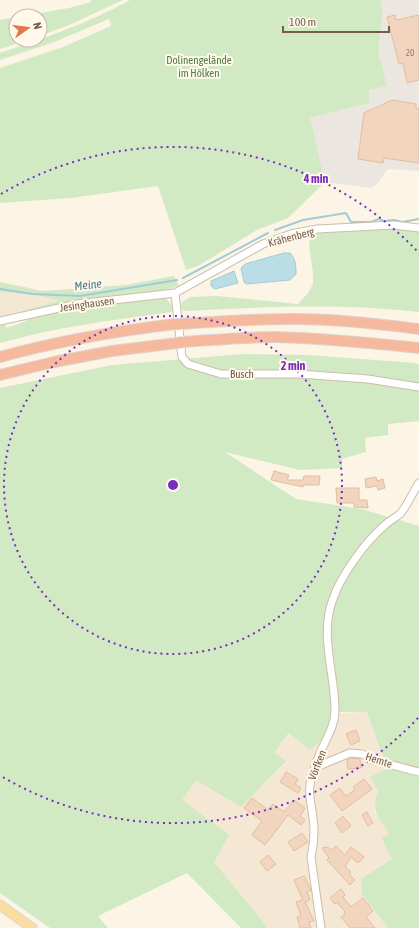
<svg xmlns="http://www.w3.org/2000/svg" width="419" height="928" font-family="'Asap Condensed',sans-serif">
	<rect width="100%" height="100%" fill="#fcf5e6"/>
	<!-- residential -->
	<path fill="#f4e7d4" d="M0 292 41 296 57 300 58 301 25 310V313L2 319 0 315Z
		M367 712 387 769 369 777 378 790 375 802 374 811 389 834 381 839 393 859 361 879 362 895 388 928H268L214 862 181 800 196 780H267L286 763 275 752 290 733 337 713Z"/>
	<!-- industrial -->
	<path fill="#ece6e0" d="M380 0H419V171L388 169 376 185 371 188 325 182 309 118 369 103V90L386 86 378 50 383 12Z"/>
	<!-- green -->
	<path fill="#d1eac4" d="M91 0H123L69 25 40 36V16H22L69 8 91 2Z
		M130 0H380L383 12 378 50 387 86 369 90V103L310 118 325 182 288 218 257 230 198 266 186 270 158 186 71 198 0 203V68L63 47 111 26 109 19 52 43 0 60V53C44 38 89 23 130 0Z
		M16 17V40H27L0 49V20Z
		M396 229 419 231V312C341 303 262 307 184 311L181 308 182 302 190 297 217 296 298 304 309 292 313 283V273L309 244 311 233Z
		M174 276 179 286 161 291 172 306V312C114 320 56 327 0 343V315L7 328 26 321 25 310 58 301 57 300 41 296 0 292V282L43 291 125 285Z
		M243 354 309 355 415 363 419 365V421L388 424V435L365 438 366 452 342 459V468L300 470 225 452 296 499 362 509 419 526V928H388L362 895 361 879 392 859 381 838 389 834C377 814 371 814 378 790L369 777 387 769 367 712H337L326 736 310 750 289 733 275 752 286 762 267 780 241 807 196 780 182 800 229 835 214 862 268 928H241L187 873 98 916 108 928H50L0 893V388L112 365Z"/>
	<!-- water -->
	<path fill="#badde6" stroke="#a1ccd7" d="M284 253H290C296 259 296 266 296 274L290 280 247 284 244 282 241 268 245 264Z
		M234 271 238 283 215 289 211 286V281Z"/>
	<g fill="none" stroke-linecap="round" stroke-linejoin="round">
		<!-- stream -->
		<path stroke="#a1ccd7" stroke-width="2" d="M275 230 303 220 346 213 351 222H371L379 219 384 221 394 220 402 222 419 219
			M183 278 268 233
			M0 289 33 294 80 296 177 280"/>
	</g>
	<!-- building -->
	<path fill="#f1d5be" stroke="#e4bd9e" d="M395 15 396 20 419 15V80L407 83 403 63 399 64 387 17Z
		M392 100 416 104V108L419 109V163L384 158 383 163 358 159 364 113Z
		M274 471 289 475 287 480H303L304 476H320L319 485H303V487L271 480Z
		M376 477 377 481 383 479 385 488 378 490 377 486 366 488 365 479Z
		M336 488H359V500H367L368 508 354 507V503H337Z
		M356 730 360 741 351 745 346 734Z
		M351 758 360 759 361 768 348 769 347 760Z
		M286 772 298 779 295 784 301 788 298 793 280 782Z
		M364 779 372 789 342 811 330 795 340 788 346 796 355 790 353 787Z
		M252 798 268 810 273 804 284 812 294 800 305 808 300 816 305 820 301 825 288 815 265 845 252 835 262 821 244 808Z
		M367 812 373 823 368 826 362 815Z
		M343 816 351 826 342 833 335 823Z
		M302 833 308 842 294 851 288 842Z
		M336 846 345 855 351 847 364 857 358 863 351 857 345 866 351 872 349 874 355 880 350 885 327 860 329 858 322 848 328 847 331 850Z
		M268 855 276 864 267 871 260 862Z
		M304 876 311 890 307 892 310 900 305 902 314 921 309 922 311 928H300L297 917 301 916 296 902 303 900 294 880Z
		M341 889 345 895 343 897 351 907 363 898 373 911 366 917 375 928H350L341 917 345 914 344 912H345L337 902 335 904 330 898Z"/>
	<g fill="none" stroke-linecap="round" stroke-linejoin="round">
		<defs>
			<path id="minor" d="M175 293 182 357 188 364 221 374H299L368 379 419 387
				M0 321 77 304 175 293 263 244 291 234 317 229 394 225 419 228
				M316 767 350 753 362 754 377 761 419 772
				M321 928 311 857C314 844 315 831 313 818 312 806 308 796 310 785 311 776 317 761 320 753 326 739 335 726 335 710 335 673 319 635 333 599 341 575 366 541 385 525 389 521 395 518 400 514 408 505 412 493 419 483"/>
			<path id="major" d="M0 905 32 928"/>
			<path id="highway" d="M181 324C219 321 257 319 294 319 336 319 378 324 419 329
				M183 342C214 340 244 337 275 337 323 338 371 343 419 348
				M0 357C58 341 116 331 175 324
				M0 375 54 362 112 351 177 343"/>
		</defs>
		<!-- minor casing -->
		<use href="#minor" stroke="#cebdac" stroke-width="9"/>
		<!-- major casing -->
		<use href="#major" stroke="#dbd5d0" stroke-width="11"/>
		<!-- highway casing -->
		<use href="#highway" stroke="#dbd5d0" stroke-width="12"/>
		<!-- minor -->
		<use href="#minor" stroke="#fff" stroke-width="7"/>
		<!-- major -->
		<use href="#major" stroke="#fadd9f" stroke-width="9"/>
		<!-- highway -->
		<use href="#highway" stroke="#f6b99e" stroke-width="10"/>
		<defs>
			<path id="highway-bridge" d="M175 324H181
				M177 343 183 342"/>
		</defs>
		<!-- highway-bridge casing -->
		<use href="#highway-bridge" stroke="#dbd5d0" stroke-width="12" stroke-linecap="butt"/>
		<!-- highway-bridge -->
		<use href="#highway-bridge" stroke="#f6b99e" stroke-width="10"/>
	</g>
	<!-- distance rings -->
	<g fill="none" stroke="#7b2cbf" stroke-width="2" stroke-dasharray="2 4">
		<circle cx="173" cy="485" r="169"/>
		<path d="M418 718A338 338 0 0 1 1 776M1 194A338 338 0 0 1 418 252"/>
	</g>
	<g text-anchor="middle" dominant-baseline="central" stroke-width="4" stroke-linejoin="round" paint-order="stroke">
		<!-- number labels -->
		<g font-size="9" fill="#947a68">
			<text x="410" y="53">20</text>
		</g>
		<!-- park labels -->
		<g font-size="11" fill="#507b42" stroke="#fff9ec">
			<text x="199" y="60">Dolinengelände<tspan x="199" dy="13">im Hölken</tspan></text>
		</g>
		<!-- street labels -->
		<g font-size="11" fill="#755c4b" stroke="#fff9ec">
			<text transform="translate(291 237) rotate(-15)">Krähenberg</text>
			<text transform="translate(87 304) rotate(-8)">Jesinghausen</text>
			<text x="242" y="374">Busch</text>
			<text transform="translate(379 760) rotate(18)">Hemte</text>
			<text transform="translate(317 765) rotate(-69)">Vörfken</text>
		</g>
		<!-- water labels -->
		<g font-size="12" font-style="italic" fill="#457a89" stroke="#fff9ec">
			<text transform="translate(88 285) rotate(-6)">Meine</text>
		</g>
	</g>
	<circle cx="173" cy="485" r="6" fill="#7b2cbf" stroke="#fff9ec" stroke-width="2"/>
	<g font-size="12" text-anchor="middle" font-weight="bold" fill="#7b2cbf" stroke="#fff9ec" stroke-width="4" stroke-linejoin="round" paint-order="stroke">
		<text x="316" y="183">4 min</text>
		<text x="293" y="370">2 min</text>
	</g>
	<!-- north arrow -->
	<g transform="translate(28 28) rotate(76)"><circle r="19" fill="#fff9ec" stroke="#c8baac"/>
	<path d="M0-3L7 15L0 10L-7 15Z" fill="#e5774c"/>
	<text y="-6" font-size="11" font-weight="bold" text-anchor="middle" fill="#755c4b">N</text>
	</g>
	<!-- scale -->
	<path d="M283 26v6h106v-6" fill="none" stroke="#755c4b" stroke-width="2"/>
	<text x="289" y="26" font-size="12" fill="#755c4b" stroke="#fff9ec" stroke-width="3" paint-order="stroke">100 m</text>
</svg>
